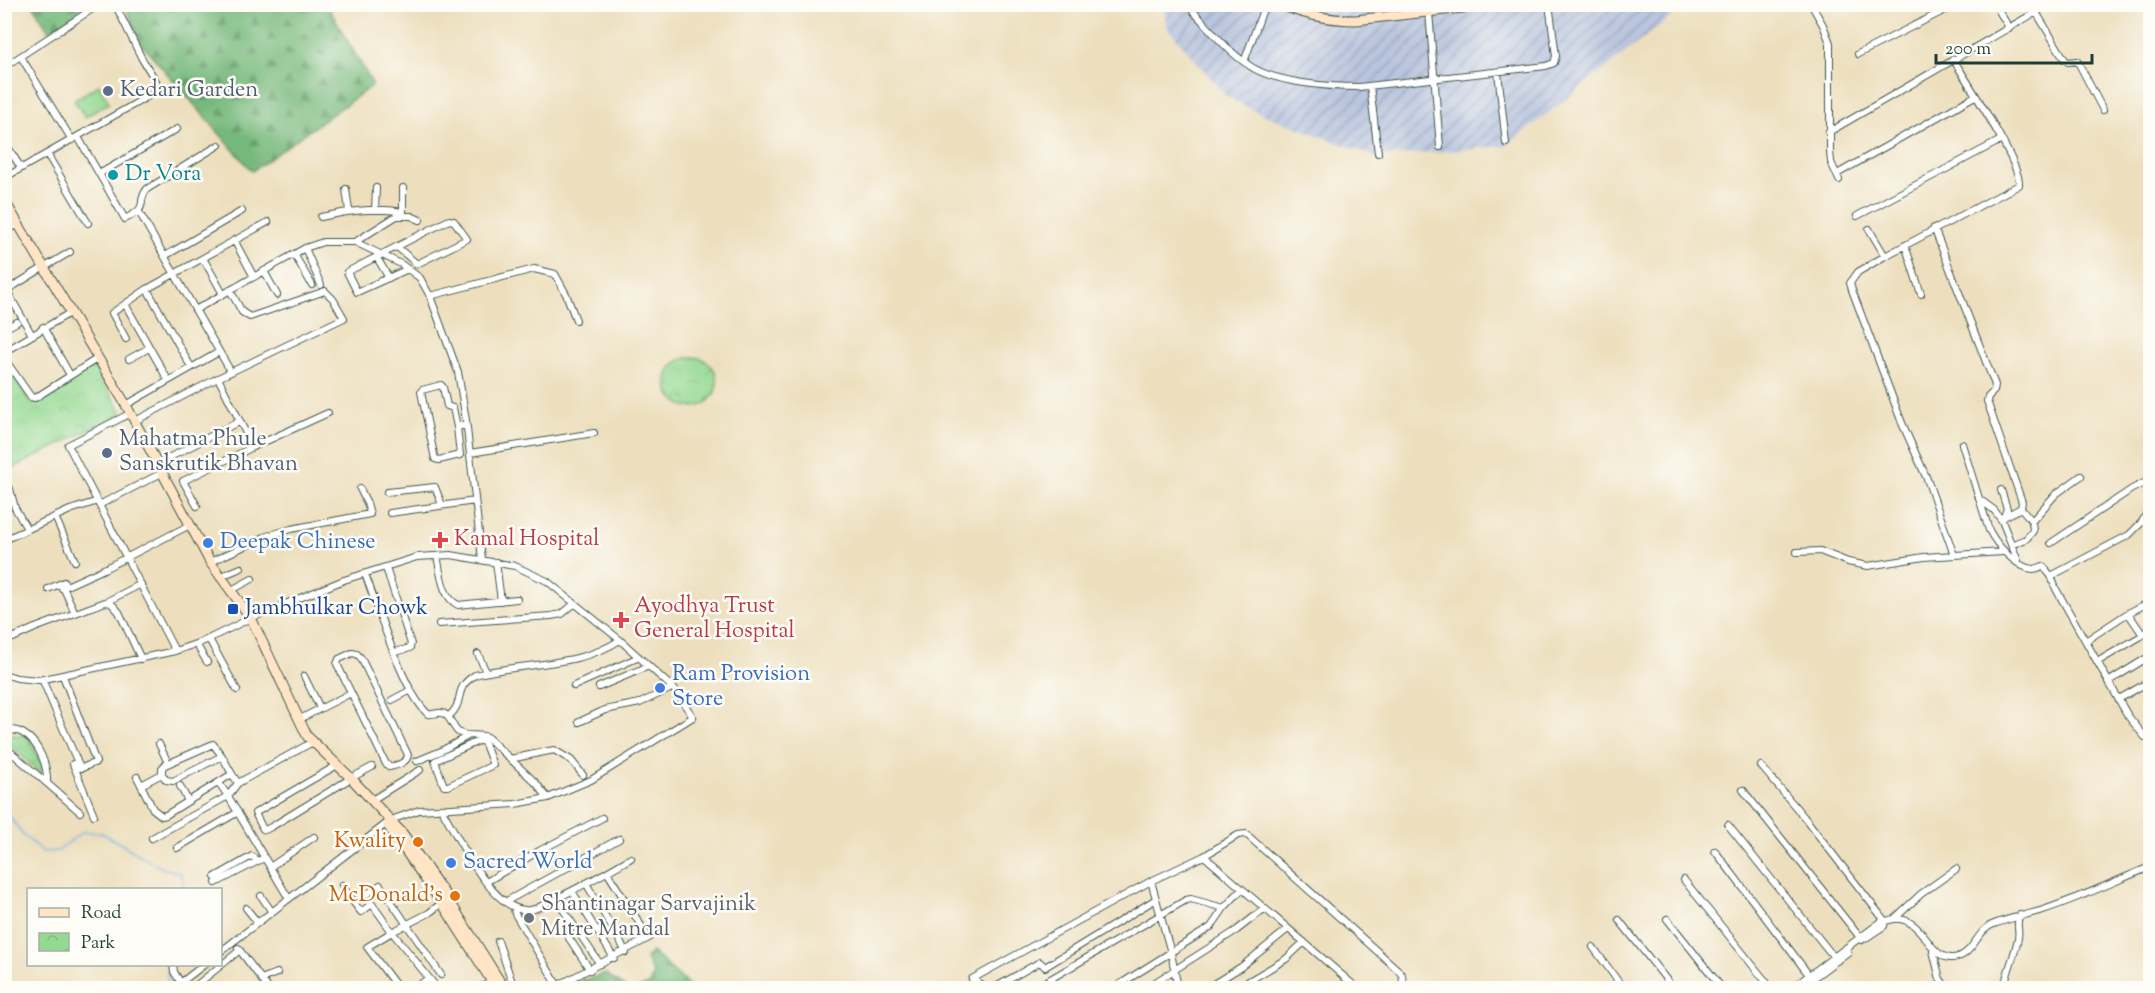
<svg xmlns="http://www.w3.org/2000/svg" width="2155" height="993" font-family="'Sorts Mill Goudy',serif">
	<defs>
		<pattern id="industrial-furrows" width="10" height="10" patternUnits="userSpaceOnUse" patternTransform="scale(1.5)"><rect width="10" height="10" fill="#b9c5de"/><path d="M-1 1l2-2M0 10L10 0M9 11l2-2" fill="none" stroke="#96a1b5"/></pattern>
		<pattern id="grass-tufts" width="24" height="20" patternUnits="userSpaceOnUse" patternTransform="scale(1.5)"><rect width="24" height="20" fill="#94d992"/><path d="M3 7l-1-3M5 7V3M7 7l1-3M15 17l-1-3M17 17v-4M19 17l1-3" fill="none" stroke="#7fbb7e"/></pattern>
		<pattern id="forest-firs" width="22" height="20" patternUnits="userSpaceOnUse" patternTransform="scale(1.5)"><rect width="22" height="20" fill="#77b97c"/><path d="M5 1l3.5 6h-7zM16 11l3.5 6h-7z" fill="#619866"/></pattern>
		<pattern id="park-crowns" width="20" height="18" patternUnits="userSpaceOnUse" patternTransform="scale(1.5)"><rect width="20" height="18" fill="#94d992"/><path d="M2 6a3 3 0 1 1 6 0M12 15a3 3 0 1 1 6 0" fill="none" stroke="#7fbb7e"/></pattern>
	</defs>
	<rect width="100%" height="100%" fill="#fdfcf7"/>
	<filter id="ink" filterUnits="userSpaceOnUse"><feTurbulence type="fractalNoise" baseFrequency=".0167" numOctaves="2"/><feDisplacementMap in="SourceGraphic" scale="12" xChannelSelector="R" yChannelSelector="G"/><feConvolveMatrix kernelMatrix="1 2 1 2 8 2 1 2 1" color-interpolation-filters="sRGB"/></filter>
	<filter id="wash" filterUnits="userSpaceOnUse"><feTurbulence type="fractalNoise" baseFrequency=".008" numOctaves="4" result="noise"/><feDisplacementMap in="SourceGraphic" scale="24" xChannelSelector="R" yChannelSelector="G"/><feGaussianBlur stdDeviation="1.35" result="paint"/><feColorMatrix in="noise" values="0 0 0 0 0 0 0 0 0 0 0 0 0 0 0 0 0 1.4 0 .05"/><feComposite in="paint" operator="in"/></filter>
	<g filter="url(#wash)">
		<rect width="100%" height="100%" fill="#eddfbd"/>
		<!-- industrial -->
		<path fill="url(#industrial-furrows)" d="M1163 5H1686L1506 146 1376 157 1259 113 1227 97 1167 27Z"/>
		<!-- grass -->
		<path fill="url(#grass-tufts)" stroke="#5a8b63" stroke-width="1.5" d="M99 85 109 103 85 117 74 100Z"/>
		<!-- forest -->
		<path fill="url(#forest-firs)" stroke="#4b7b58" stroke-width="1.5" d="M33 5H92L49 31Z
			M125 5H327L373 85 252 171 140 42Z
			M652 952 692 988H638L649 985 653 974 646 959Z
			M606 974 626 988H566L573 983Z"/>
		<!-- park -->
		<path fill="url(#park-crowns)" stroke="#5a8b63" stroke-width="1.5" d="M667 382a25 25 0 1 1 50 0a25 25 0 1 1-50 0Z
			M4 362 32 404 93 365 122 413 5 472Z
			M5 735H27L42 765 41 774 5 740Z"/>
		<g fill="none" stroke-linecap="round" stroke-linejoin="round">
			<!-- stream -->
			<path stroke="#74b0e6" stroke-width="1.5" d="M4 809 23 835 43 852 58 851 82 832 102 833 162 868 181 873 184 890
				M167 964 168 988"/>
		</g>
	</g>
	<g filter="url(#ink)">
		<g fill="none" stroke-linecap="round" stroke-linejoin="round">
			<defs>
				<path id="street" d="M1811 4 1823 25 1830 43V152L1831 162 1839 180
					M1995 4 2009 28
					M1193 11C1211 30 1228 52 1250 66 1275 83 1329 87 1359 87L1546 66 1554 63 1556 56 1549 4
					M1429 12 1440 147
					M2036 12 2065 60 2068 62 2077 61 2079 64 2103 110
					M1858 54 1957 4
					M21 57 72 140
					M1244 62 1265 4
					M4 67 100 4
					M1498 72 1506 143
					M1370 86 1378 153
					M1829 132 2050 4
					M78 137 125 219C152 205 135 205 147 189L219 145
					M4 141 21 168
					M47 154 88 223
					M99 174 177 129
					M1837 174 1975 96
					M4 178 154 93 157 88 156 81 142 59 115 4
					M346 189 349 211
					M375 210 376 188
					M139 212 231 372
					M403 212V188
					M397 216H411L420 220
					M1857 216 2001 140
					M321 217C349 211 375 207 403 212L355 242
					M1934 228 1995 385 1994 391 1988 397 1987 401 2022 502 2021 508 2004 517
					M1869 229 1885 256 1858 272 1850 283 1852 290 1902 423 1927 479 1954 555
					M4 231 15 226
					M234 240 254 277
					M1905 245 1921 294
					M397 247 417 264 467 239 454 221 449 220 347 272 357 292 408 269
					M305 248 321 285
					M294 254 312 285
					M165 256 242 211
					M1885 256 2019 185C2022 165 1966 80 1953 59
					M203 258 223 294
					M377 258 389 278
					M45 267 70 252
					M264 271 277 295
					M147 289 191 367
					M230 290 242 312 250 317 325 291 333 299 344 318 218 378 253 447 328 413
					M7 291 32 335
					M4 292 41 269
					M430 296 534 269 555 274 566 294 576 320
					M125 304 168 380
					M195 310 305 248 323 242H355L401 264 420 278 430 296 458 372 466 420 482 559
					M43 327 70 375
					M4 329 17 322
					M126 339 112 313 147 289 268 222
					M4 352 68 314
					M4 358 31 397 35 398 95 360
					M129 359 149 348
					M126 405 219 352
					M131 413 68 445 175 651
					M135 421 218 378
					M457 427 460 455 439 460 435 459 421 392 422 390 441 385 443 387 447 406 453 408 457 427 466 425
					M1962 444 1989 530C1996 544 2016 568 2033 569 2037 569 2040 567 2043 566L2051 576 2056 589 2128 716 2145 737 2150 738
					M470 453 594 433
					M153 466 240 421
					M4 483 10 489 15 508 27 529
					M2001 490 2007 509 2002 521 2018 561
					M387 492 435 487 442 505
					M1979 499 1994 510 2002 521
					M99 505 158 475
					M197 506 183 481 253 447
					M390 513 475 501
					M55 517 75 561
					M2032 521 2056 494 2081 476
					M4 540 70 510 98 501
					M2051 543 2132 489 2146 482 2150 487
					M2011 545 2026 539 2033 531 2032 521 2021 508
					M1797 552 1820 551 1848 562 1868 566 1924 557 2003 552
					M437 556C441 573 441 596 458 605L517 599
					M210 562 267 536 291 529 370 514 367 503 360 489
					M496 562 501 601
					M386 568 411 644 410 648 395 652
					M365 574C379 610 402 690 428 714 433 715 438 712 442 713 450 714 452 727 458 732 467 738 477 733 487 737L536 783 548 798
					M2051 576 2129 535 2142 522 2150 507
					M219 577 241 568
					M63 587 75 613
					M62 588 104 569 186 527
					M48 589 64 582 66 586
					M230 591 252 579
					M106 602 141 584
					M439 624 551 616 562 614 574 604
					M4 628 13 638
					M2143 635 2150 629
					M209 639 237 690
					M2087 640 2128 613 2150 602
					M4 642 35 628 105 602 111 603 119 612 141 659
					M196 644 207 662
					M352 653 357 654 361 658 408 755C407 763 397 765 390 767L386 764 337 664 339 659Z
					M478 654 486 672
					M2097 662 2143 635 2128 613
					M4 674 17 678 39 680 175 651 204 641 251 618 344 580 417 557 451 555 515 566 547 581 620 640 674 689 693 717 591 780 548 798 515 804 419 810 391 820 220 952
					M304 676 320 708
					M42 679 80 768H82L96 762 63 676
					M2108 682 2150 656
					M574 686 639 657
					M599 687 649 666
					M2119 699 2150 681
					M392 700 411 690
					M448 717C467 701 451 690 475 675 523 662 578 668 620 640
					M298 720 351 693
					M579 722 605 710 640 703 672 688
					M4 729C11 730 19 730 24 734 39 743 48 766 47 783
					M480 741 484 742 493 765 448 786H444L435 761 487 737
					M159 744 168 763
					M4 746 80 812
					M222 756 173 781 166 780 162 774V768L165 765 213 744 222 756 232 774
					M510 759 554 750 571 760 583 775
					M417 761 441 751 468 736
					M73 764 94 815
					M1761 766 1804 817 1885 921
					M334 767 255 813 263 829 265 830 271 827 348 780
					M137 777 153 809 162 816 166 815 232 774 238 783
					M351 778 372 767
					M141 785 162 774
					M180 786 188 801
					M1743 790 1862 940
					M372 800 420 770
					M441 808C457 835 493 915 530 910 537 909 544 905 551 901 578 889 605 873 631 858
					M1728 825 1837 961
					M152 838 228 796 219 783
					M177 848 238 812
					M1715 851 1812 979
					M270 867 314 837
					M215 877 252 856 258 861
					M1684 880 1771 988
					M486 882 539 851 602 818
					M216 883 264 858
					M586 883 626 952
					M342 885 354 903 380 885 441 975
					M572 891 614 958
					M261 896 272 912
					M289 899 228 796 238 783 309 744
					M556 899 600 964
					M505 902 619 839
					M354 903 361 912 372 904 392 932 367 947 398 988
					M246 908 258 923
					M514 908 515 914 558 986
					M1667 919 1722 988
					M1894 919 1921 894 1956 869
					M1619 920 1673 988
					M567 935 590 970
					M1866 938 1884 926 1885 921
					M498 941 514 988
					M1593 947 1623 988
					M238 948 268 988
					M1933 951 1940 979 1947 988
					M173 964 174 972 181 983
					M261 979 277 973
					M174 988 205 964
					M193 988 240 950
					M415 988 429 978
					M437 988 392 932 429 913 443 902
					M481 988 493 980
					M553 988 649 938 607 872
					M986 988 972 979 1151 881
					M994 988 1038 963 1040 962 1045 967 1156 899
					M1035 988 1186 900 1191 899 1224 908
					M1114 988 1211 927 1224 908 1241 890
					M1146 988 1237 930 1264 909
					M1178 988 1171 953 1151 881 1204 856
					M1207 988 1241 967 1288 929
					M1237 988 1286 959 1304 942
					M1357 988 1204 856 1238 835 1246 834 1397 969 1402 975 1404 988
					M1792 988 1881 922C1887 921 1894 918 1899 919 1924 921 1930 960 1953 958 1974 956 1976 930 1994 924 2010 918 2027 915 2043 910 2080 898 2115 881 2150 867
					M1800 988 1848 952
					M2004 988C2007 971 2015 955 2018 938 2020 929 2015 923 2020 915"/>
				<path id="secondary" d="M1279 4C1304 15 1330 20 1356 20L1498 4
					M4 200 126 405 210 562 251 618 307 736 351 778 403 834 448 899 504 988
					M388 826 442 903 496 988"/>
			</defs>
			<!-- street casing -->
			<use href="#street" stroke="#3e5549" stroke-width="8"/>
			<!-- secondary casing -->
			<use href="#secondary" stroke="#3e5549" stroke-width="11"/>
			<!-- street -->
			<use href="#street" stroke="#fff" stroke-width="6"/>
			<!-- secondary -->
			<use href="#secondary" stroke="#ffe4c6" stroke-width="9"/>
		</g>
	</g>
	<!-- markers -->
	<g fill="#5c6f8a" stroke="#fdfcf7" stroke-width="2">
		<circle cx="108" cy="91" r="6"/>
		<circle cx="107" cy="453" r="6"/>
	</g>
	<circle fill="#0f9aa8" stroke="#fdfcf7" stroke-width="2" cx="113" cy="175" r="6"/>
	<g fill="#e0444e" stroke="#fdfcf7" stroke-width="2">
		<path d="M437 531h6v6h6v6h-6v6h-6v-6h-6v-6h6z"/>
		<path d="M618 611h6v6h6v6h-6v6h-6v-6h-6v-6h6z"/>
	</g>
	<g fill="#3f7fe0" stroke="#fdfcf7" stroke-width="2">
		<circle cx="208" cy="543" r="6"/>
		<circle cx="660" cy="688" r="6"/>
		<circle cx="451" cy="863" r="6"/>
	</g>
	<rect fill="#1a4fb4" stroke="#fdfcf7" stroke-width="2" x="227" y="603" width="12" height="12" rx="3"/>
	<g fill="#e8710a" stroke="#fdfcf7" stroke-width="2">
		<circle cx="418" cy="842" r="6"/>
		<circle cx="455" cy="896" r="6"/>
	</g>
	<circle fill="#6b7280" stroke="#fdfcf7" stroke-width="2" cx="529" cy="918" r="6"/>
	<g text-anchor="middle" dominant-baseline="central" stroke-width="5" stroke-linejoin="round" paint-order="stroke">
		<!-- service labels -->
		<g font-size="22" fill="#4e5e75" stroke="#fdfcf7" text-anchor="start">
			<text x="120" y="91">Kedari Garden</text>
			<text x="119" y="440">Mahatma Phule<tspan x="119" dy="25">Sanskrutik Bhavan</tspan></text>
		</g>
		<!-- culture labels -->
		<g font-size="22" fill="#0d838f" stroke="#fdfcf7" text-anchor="start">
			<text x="125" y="175">Dr Vora</text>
		</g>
		<!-- health labels -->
		<g font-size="22" fill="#be3a42" stroke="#fdfcf7" text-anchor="start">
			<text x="454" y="540">Kamal Hospital</text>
			<text x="634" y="607">Ayodhya Trust<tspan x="634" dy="25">General Hospital</tspan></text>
		</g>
		<!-- shop labels -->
		<g font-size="22" fill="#366cbe" stroke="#fdfcf7" text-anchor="start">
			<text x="220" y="543">Deepak Chinese</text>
			<text x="672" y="675">Ram Provision<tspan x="672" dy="25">Store</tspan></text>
			<text x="463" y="863">Sacred World</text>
		</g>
		<!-- transit labels -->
		<g font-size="22" fill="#164399" stroke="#fdfcf7" text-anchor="start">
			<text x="245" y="609">Jambhulkar Chowk</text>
		</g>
		<!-- food labels -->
		<g font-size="22" fill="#c56008" stroke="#fdfcf7" text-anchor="end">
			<text x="406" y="842">Kwality</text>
			<text x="443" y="896">McDonald's</text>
		</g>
		<!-- worship labels -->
		<g font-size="22" fill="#5b616d" stroke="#fdfcf7" text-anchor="start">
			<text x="541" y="905">Shantinagar Sarvajinik<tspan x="541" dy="25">Mitre Mandal</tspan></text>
		</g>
	</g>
	<!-- margin -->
	<rect width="2155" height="993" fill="none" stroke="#fdfcf7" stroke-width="24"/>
	<!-- legend -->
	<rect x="27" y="888" width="195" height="78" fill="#fdfcf7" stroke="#a4b0a9" stroke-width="1.5"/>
	<rect x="39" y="908" width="30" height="9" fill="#ffe4c6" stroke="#a4b0a9" stroke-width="1.5"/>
	<text x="81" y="918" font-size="18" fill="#1f3d34">Road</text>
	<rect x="39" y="933" width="30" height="18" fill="url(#park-crowns)" stroke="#a4b0a9" stroke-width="1.5"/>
	<text x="81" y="948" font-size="18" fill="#1f3d34">Park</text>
	<!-- scale -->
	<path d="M1936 54v9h156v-9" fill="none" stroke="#1f3d34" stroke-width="3"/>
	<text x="1945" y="54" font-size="18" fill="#1f3d34" stroke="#fdfcf7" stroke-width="4.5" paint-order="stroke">200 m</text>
</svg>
